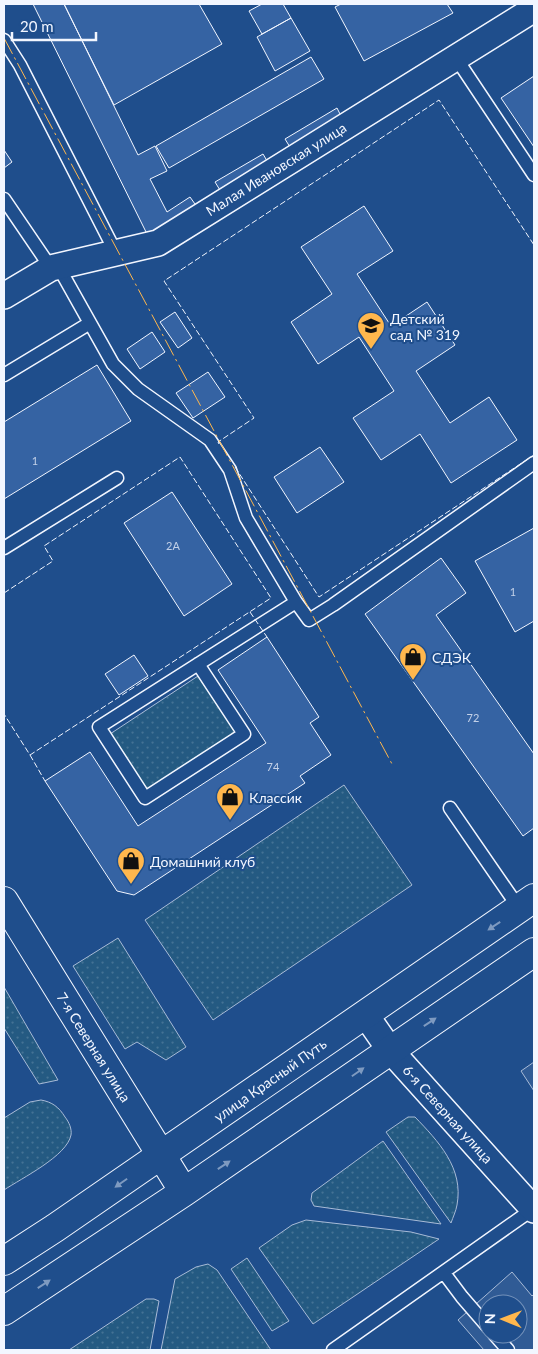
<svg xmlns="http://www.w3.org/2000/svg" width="538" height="1354" font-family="Lato,sans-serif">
	<defs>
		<pattern id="grass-dots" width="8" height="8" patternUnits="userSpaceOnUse" patternTransform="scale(1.25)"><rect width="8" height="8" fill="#245a82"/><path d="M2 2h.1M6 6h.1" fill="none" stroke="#447295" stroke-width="1.8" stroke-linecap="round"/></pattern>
	</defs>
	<rect width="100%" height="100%" fill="#1f4e8c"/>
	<!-- grass -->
	<path fill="url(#grass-dots)" stroke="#a8bbd7" d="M198 676 235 732 146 790 110 734Z
		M344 785 412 885 213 1020 145 920Z
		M118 938 186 1047 166 1060 137 1042 125 1049 73 966Z
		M4 987 58 1080 39 1084 4 1028Z
		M41 1100C52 1102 59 1107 65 1117 69 1122 72 1129 71 1135 67 1156 22 1178 4 1190V1118L30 1102Z
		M408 1117H415C438 1141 464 1168 457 1205 456 1211 453 1217 451 1223L386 1132Z
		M383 1141 441 1224 314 1206 311 1200 312 1193Z
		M306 1220 411 1232 439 1239 313 1324 259 1248 292 1225Z
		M247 1258 289 1321 272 1331 231 1269Z
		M208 1264 217 1270 271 1350H161L175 1279 196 1267Z
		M146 1299H154L159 1301 150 1350H69Z"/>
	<!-- parking -->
	<path fill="#305b95" stroke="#a8bbd7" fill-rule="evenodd" d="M534 1062V1091L521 1071Z
		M512 1272 532 1296 534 1294V1350H484L458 1320ZM488 1304H518V1334H488Z"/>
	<!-- building -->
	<path fill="#3563a3" stroke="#f2f6ff" d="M33 4H64L138 155 155 146 167 171 150 179 167 212 190 197 200 211 150 240Z
		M64 4H199L222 44 114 105Z
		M262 4H283L291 18 262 34 249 11Z
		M341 4H447L453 13 364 61 335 7Z
		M291 18 310 51 275 71 257 37Z
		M311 57 324 79 169 168 156 146Z
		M534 76V147L501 98Z
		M337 108 344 122 293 152 285 139Z
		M4 150 12 162 4 168Z
		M263 154 270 166 223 195 215 182Z
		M364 206 393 251 357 274 391 326 427 302 455 345 416 371 450 423 489 397 517 440 451 483 420 434 381 460 353 418 394 391 359 337 318 364 291 322 332 294 301 247Z
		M175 312 192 338 178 348 160 322Z
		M152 332 165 352 140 369 127 349Z
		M97 365 131 421 4 499V422Z
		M208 372 225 397 193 418 176 393Z
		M320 447 344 482 297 513 274 477Z
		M172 492 232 584 184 616 124 523Z
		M534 528V621L515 632 475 561Z
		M441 558 466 593 436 615 534 754V828L523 836 365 614Z
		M267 637 319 717 310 723 331 755 300 776 305 783 134 895 117 891 45 781 90 752 138 826 266 743 218 670Z
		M134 655 148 676 119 695 105 674Z"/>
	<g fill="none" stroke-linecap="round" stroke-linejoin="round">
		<defs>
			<path id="service" d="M4 40 20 65 116 253
				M456 58 534 175
				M4 199 51 268
				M58 266 113 364 138 389 210 440 230 470 246 518 296 602 309 620 333 605 534 463
				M4 375 90 323
				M4 548 117 478
				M198 664 244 734 145 798 99 727 296 602
				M450 808 519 908
				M444 1273 462 1297 488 1327
				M494 1334 508 1350
				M333 1350 533 1209"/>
			<path id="minor" d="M4 296 51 268 158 243 534 9
				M365 1014 390 1050 534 1210"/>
			<path id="primary" d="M4 901 184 1192
				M4 1261 55 1228 534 898
				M4 1311 184 1192 534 952"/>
		</defs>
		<!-- service casing -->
		<use href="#service" stroke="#f2f6ff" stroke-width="15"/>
		<!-- minor casing -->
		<use href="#minor" stroke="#f2f6ff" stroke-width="28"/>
		<!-- primary casing -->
		<use href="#primary" stroke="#f2f6ff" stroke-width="30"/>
		<!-- service -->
		<use href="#service" stroke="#1f4e8c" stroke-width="12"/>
		<!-- minor -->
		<use href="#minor" stroke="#1f4e8c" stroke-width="25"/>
		<!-- primary -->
		<use href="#primary" stroke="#1f4e8c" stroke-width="28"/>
		<!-- fence -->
		<path stroke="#f2f6ff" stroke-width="1" stroke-dasharray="6 2.5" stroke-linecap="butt" d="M219 444 218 442 254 418 164 281 439 100 534 245
			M235 467 319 597 534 455
			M4 593 53 561 44 546 180 457 271 598 30 755 4 714
			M250 612 267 637
			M30 755 45 781"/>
		<!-- power -->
		<path stroke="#ffb74d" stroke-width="1" stroke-dasharray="18 4 2.5 4" stroke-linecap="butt" d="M4 38 392 764"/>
	</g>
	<!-- one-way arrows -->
	<defs><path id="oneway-solid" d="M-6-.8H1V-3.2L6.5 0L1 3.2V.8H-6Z" transform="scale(1.25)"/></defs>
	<g fill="#7e9ac0">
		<use href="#oneway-solid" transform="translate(494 926) rotate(146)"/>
		<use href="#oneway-solid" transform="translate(430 1022) rotate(-34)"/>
		<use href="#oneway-solid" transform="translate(358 1072) rotate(-35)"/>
		<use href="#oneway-solid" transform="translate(224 1165) rotate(-34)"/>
		<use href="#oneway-solid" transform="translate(121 1183) rotate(145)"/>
		<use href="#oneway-solid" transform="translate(44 1284) rotate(-33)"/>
	</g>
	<!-- icons -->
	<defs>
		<symbol id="school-pin" viewBox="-11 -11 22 30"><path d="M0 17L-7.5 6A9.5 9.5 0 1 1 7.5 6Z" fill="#ffb74d" stroke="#1f4e8c"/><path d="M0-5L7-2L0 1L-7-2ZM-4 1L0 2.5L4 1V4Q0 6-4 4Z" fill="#111"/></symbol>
		<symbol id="shop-pin" viewBox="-11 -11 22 30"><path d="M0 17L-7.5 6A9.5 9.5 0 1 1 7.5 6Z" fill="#ffb74d" stroke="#1f4e8c"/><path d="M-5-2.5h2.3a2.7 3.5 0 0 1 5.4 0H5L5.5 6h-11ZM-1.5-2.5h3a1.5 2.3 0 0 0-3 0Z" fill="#111"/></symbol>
	</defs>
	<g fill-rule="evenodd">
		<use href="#school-pin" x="355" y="310" width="32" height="43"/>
		<use href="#shop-pin" x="397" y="641" width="32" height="43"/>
		<use href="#shop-pin" x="214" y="781" width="32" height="43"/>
		<use href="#shop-pin" x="115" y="845" width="32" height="43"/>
	</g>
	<g text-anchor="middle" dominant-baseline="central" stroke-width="4" stroke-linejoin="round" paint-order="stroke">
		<!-- number labels -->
		<g font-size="11" fill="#c3d1e8">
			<text x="35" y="460">1</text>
			<text x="173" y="545">2А</text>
			<text x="513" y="591">1</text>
			<text x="473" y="717">72</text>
			<text x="273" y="766">74</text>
		</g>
		<!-- street labels -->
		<g font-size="14" fill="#f2f6ff" stroke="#1f4e8c">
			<text transform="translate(276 169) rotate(-32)">Малая Ивановская улица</text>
			<text transform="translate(94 1047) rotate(58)">7-я Северная улица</text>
			<text transform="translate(270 1080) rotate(-35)">улица Красный Путь</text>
			<text transform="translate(448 1114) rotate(48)">6-я Северная улица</text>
		</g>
		<!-- poi labels -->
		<g font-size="14" fill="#f2f6ff" stroke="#1f4e8c" text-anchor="start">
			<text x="390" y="318">Детский<tspan x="390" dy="16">сад № 319</tspan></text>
			<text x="432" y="657">СДЭК</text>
			<text x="249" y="797">Классик</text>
			<text x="150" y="861">Домашний клуб</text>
		</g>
	</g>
	<!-- border -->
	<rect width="538" height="1354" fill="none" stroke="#f2f6ff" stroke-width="10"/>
	<!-- north arrow -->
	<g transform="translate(503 1319) rotate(271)"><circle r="24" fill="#1f4e8c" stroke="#7391ba"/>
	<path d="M0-4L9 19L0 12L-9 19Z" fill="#ffb74d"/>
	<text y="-8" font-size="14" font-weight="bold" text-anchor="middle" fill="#f2f6ff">N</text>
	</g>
	<!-- scale -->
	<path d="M12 32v8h84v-8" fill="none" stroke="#f2f6ff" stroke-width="2.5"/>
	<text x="20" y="32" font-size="15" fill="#f2f6ff" stroke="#1f4e8c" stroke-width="4" paint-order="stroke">20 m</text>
</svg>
